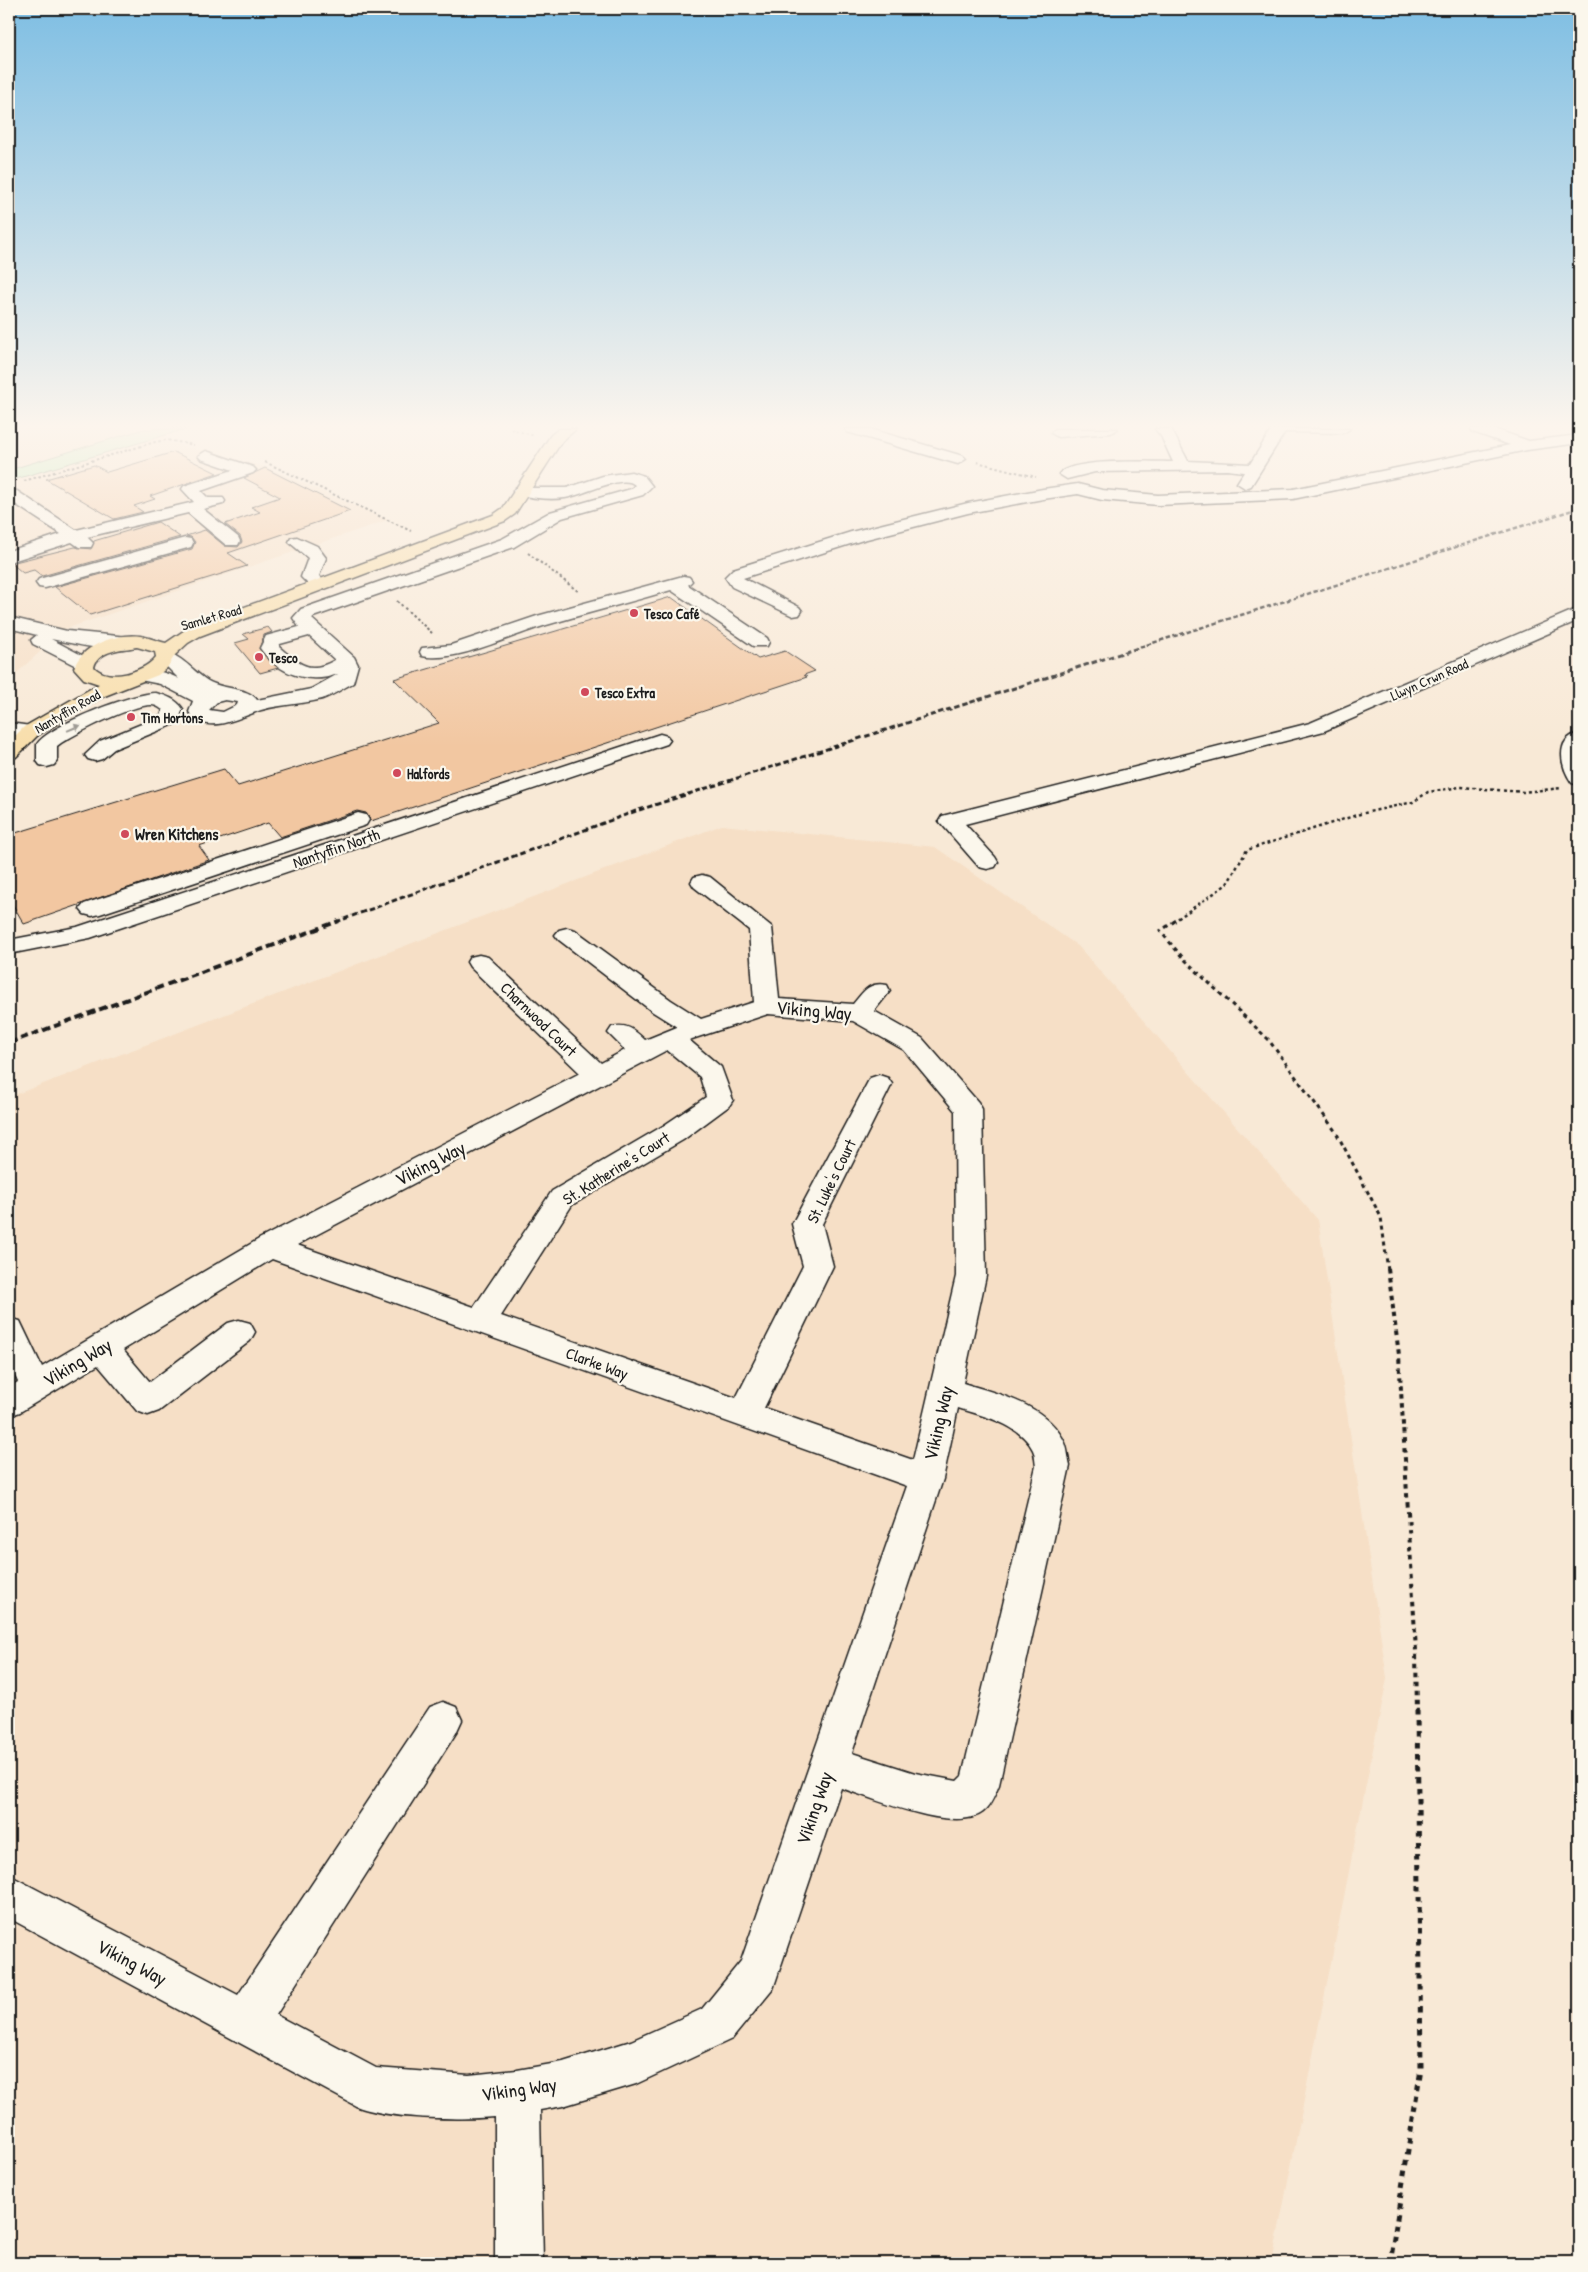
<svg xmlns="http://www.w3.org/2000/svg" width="1588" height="2272" font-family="'Patrick Hand',sans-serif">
	<rect width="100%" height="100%" fill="#f8e9d6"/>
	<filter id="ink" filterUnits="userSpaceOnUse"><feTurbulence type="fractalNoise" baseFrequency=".02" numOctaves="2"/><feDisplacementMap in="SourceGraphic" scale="10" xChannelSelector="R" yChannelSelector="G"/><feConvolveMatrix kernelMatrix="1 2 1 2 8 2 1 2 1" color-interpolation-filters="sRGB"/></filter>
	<g filter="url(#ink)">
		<!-- built -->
		<path fill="#f6dfc6" d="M9 429H169L163 441 266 467 388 520 65 629 9 680Z
			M722 825 935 847 1078 946 1318 1220 1387 1678 1272 2263H9V1097Z"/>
		<!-- green -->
		<path fill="#b0edb3" stroke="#668468" d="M144 429H186L9 481V470Z"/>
		<!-- building -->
		<path fill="#f2c7a1" stroke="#1c1c1c" d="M174 452 217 473 150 496 155 499 134 506 143 512 114 519 46 479 94 465 107 472Z
			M265 468 350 511 228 553 247 566 90 615 55 587 192 549 195 542 191 537 186 536 205 530 225 546 238 547 242 542 240 536 225 524 260 512 251 507 280 497 244 478Z
			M158 522 180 537 42 576 34 570 23 573 11 563 75 547 91 549 94 541 97 540Z
			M671 597 758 659 785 651 815 671 804 675 807 677 371 821 366 813 357 811 280 837 268 823 199 846 209 860 24 924 9 898V835L224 769 238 786 439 723 394 679Z
			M268 627 272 632 264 635 259 649 278 668 260 673 235 643 249 639 243 634Z"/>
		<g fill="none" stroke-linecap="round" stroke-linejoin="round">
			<defs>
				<path id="minor" d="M845 429H870L963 456 966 459 958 464 847 432Z
					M1055 429H1118L1111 433 1058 437 1051 433Z
					M1155 429H1171L1188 461 1250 464 1272 429H1350L1343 433 1285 432 1251 486 1245 488 1237 483 1244 472 1227 470 1095 472 1067 479 1059 474C1071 458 1152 462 1173 462L1161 436Z
					M1471 429H1494L1529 441 1579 435V443L1527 450 1293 499 1158 505 1102 500 1078 494 1043 499 968 513 863 540 743 578 799 607 802 611 799 615 793 616 732 587 725 577 733 569 851 532 968 503 1043 489 1078 484 1102 490 1158 495 1293 489 1510 445 1473 432Z
					M206 451 253 467 256 470 253 473 201 491 208 498H223L225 501 223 504 203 509 238 537 240 541 238 545H226L188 513 87 537 93 543 91 547H79L72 542 9 562V551L61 534 9 500V490L17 491 76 530 194 502 182 489 184 486 233 470 201 459 198 456Z
					M631 472 644 476 652 486 643 495 562 518 514 547 313 617 312 619 354 657 358 665 353 683C343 688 332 696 322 699 300 705 274 704 253 713 234 720 205 735 189 712L193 701 160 684 135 679 132 675 135 671C148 668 167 672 179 679L157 657 159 653C177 649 193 672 208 681 223 690 248 687 257 700L311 689 338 674C309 685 278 674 260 648L266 636 299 627 293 618 301 609 502 539 550 512 631 489 635 485C623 473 582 496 565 498 550 500 531 498 515 494L513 491 515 488H567L603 476ZM309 636 335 660C308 675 300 664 279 647L280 644ZM225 700 238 702 237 705 223 712 209 710 217 702Z
					M297 537 317 546 326 558 319 576 327 584 324 588H312L301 577 308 558 289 542 291 538Z
					M185 538 191 539 193 543 191 547 45 588 39 587 36 583 39 579Z
					M683 576 689 577 692 581 688 585 767 638 769 642 767 646H753L671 590C631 602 591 612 550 624 516 633 456 664 422 656L420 652 422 648 451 645 537 616Z
					M1579 608V620L1324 731 965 824 995 857 998 862 995 867 987 869 979 867 939 821 942 816 1310 723Z
					M9 617 67 631 128 637 135 639 137 643 135 647C109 653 76 644 51 639L91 660 93 664 91 668 84 670 33 644 31 640 37 635 9 628Z
					M156 693C167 696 176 699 183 709L177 723 114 749 102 759 95 761 88 759 85 755 100 741 161 716 163 710C160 708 156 705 152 705 133 704 79 732 61 743L57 746V761L54 765 47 767 40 765 37 761V744C50 725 132 693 156 693Z
					M9 723 38 727 41 731 38 735 31 737 9 735Z
					M1579 733V785L1572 783C1561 768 1554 739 1579 733Z
					M660 734 667 736 670 740 667 744 90 938 9 954V940L77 927Z
					M358 813 366 815 369 820 366 825 100 914 92 916 84 914 80 909 84 904Z
					M702 875 710 877 772 927 779 999 853 1004C863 992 869 981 887 985L890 991 874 1011 922 1038 978 1102 982 1109 986 1276 963 1383C999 1394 1048 1405 1065 1443 1068 1450 1068 1459 1070 1466L999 1785C995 1794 991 1806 983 1812 955 1834 872 1798 841 1788L773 1989 732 2039 636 2084 563 2106 540 2110 543 2263H495V2117C460 2120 388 2119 356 2106L9 1918V1875L238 1995 430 1707 443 1702 456 1707 462 1720 456 1733 276 2015 376 2068 469 2075 517 2070 563 2062 631 2041 702 2009 741 1961 907 1486 272 1259 123 1350 150 1382 228 1323 239 1320 250 1323 255 1332 250 1341 159 1411 148 1415 137 1411 98 1365 20 1412 9 1416V1387L18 1382 9 1363V1318L20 1321 42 1367 259 1239 580 1073 470 967 467 962 470 957 479 955 488 957 601 1063 625 1050 608 1033 612 1027C627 1023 634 1030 645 1040L677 1027 653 1012 559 940 555 935 559 930 567 928 575 930 671 1000 701 1019 754 1002 749 930 694 887 691 882 694 877ZM768 1014 853 1021 904 1050 955 1111 956 1276 913 1460 764 1408 833 1266 822 1224 892 1084 888 1078 879 1075 870 1078 792 1224 803 1266 736 1398 501 1316 572 1205 683 1140 729 1106 733 1100 721 1067 689 1040ZM667 1050 700 1077 706 1097 663 1126 552 1191 474 1307 297 1245ZM958 1408C983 1416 1020 1424 1033 1450 1035 1454 1035 1461 1036 1466L962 1776 957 1781 915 1773 852 1753 943 1479Z"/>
				<path id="major" d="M559 429H576L562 441 515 514 505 521 200 636 188 643 175 655 167 668 158 675 102 697 38 735 16 757 9 759V742L24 727 99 684 84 679 74 668C81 645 118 633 140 636 148 637 157 641 166 643L188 628 493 515 503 508 551 435ZM137 647 155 652 156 657C144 672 109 683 94 667 98 650 123 649 137 647Z"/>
			</defs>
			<!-- minor casing -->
			<use href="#minor" stroke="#1c1c1c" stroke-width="3"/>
			<!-- major casing -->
			<use href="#major" stroke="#1c1c1c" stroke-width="3"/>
			<!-- path-far4 -->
			<path stroke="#1c1c1c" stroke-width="2" stroke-dasharray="2.5 2.5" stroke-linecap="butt" d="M511 429 535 436
				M265 462 411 531
				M977 462 1036 477
				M24 481 155 442 167 440 194 445
				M528 553 579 592
				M397 601 433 634"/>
			<!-- path-far3 -->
			<path stroke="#1c1c1c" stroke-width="2.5" stroke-dasharray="3 3" stroke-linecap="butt" d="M1173 922 1227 884 1247 850 1360 814 1413 802 1428 792 1460 787 1523 792 1562 788"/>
			<!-- path-far2 -->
			<path stroke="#1c1c1c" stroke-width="3" stroke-dasharray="4 4" stroke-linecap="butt" d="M1175 921 1160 931 1184 959 1268 1039 1336 1132 1381 1217 1388 1271"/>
			<!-- path-far1 -->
			<path stroke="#1c1c1c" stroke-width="4" stroke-dasharray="4.5 4.5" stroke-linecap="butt" d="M1388 1269 1399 1355 1416 1651 1417 1713"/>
			<!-- path -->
			<path stroke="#1c1c1c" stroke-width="5" stroke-dasharray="5.5 5.5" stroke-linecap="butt" d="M1390 2263 1421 2068 1417 1711"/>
			<!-- minor -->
			<use href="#minor" fill="#fbf7ec" fill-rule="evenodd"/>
			<!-- major -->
			<use href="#major" fill="#f8deab" fill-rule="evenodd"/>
			<!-- rail-far2 -->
			<path stroke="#1c1c1c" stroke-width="2.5" stroke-dasharray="4.5 2.5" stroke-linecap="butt" d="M1140 647 1579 508"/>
			<!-- rail-far1 -->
			<path stroke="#1c1c1c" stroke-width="3" stroke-dasharray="5.5 3" stroke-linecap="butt" d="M336 922 636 811 1144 646"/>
			<!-- rail -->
			<path stroke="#1c1c1c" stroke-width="4" stroke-dasharray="8 4" stroke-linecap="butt" d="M9 1043 339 921"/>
		</g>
		<!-- one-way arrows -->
		<defs><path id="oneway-solid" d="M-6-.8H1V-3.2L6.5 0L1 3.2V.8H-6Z" transform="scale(1.25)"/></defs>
		<use fill="#97948e" href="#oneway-solid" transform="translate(74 728) rotate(-22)"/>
	</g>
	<!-- sky -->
	<linearGradient id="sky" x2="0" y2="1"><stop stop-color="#7ebee3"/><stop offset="0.57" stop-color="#fcf5ed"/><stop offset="1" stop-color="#fcf5ed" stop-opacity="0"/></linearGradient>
	<rect width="1588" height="747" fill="url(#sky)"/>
	<!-- markers -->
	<g fill="#d1495b" stroke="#fbf7ec" stroke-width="2">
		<circle cx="634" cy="613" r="5"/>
		<circle cx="259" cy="657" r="5"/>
		<circle cx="585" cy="692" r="5"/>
		<circle cx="131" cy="717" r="5"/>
		<circle cx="397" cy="773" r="5"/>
		<circle cx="125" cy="834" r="5"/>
	</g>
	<g text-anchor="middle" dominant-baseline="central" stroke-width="4.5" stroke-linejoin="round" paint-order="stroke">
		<!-- far-poi labels -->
		<g font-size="14" font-weight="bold" fill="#1c1c1c" stroke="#fbf7ec" text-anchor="start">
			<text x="644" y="613">Tesco Café</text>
			<text x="269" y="657">Tesco</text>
			<text x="595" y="692">Tesco Extra</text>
			<text x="141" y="717">Tim Hortons</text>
			<text x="407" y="773">Halfords</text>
		</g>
		<!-- far-street labels -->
		<g font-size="14" fill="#1c1c1c" stroke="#fbf7ec">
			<text transform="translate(211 617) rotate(-16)">Samlet Road</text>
			<text transform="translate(1429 679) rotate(-24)">Llwyn Crwn Road</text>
			<text transform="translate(67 711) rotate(-30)">Nantyffin Road</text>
		</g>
		<!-- poi labels -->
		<g font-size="16" font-weight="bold" fill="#1c1c1c" stroke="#fbf7ec" text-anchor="start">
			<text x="135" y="834">Wren Kitchens</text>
		</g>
		<!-- street labels -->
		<g font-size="16" fill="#1c1c1c" stroke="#fbf7ec">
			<text transform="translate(336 848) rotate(-19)">Nantyffin North</text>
			<text transform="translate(539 1019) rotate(44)">Charnwood Court</text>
			<text transform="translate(616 1168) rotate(-32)">St. Katherine's Court</text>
			<text transform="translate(831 1181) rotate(-64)">St. Luke's Court</text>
			<text transform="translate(597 1363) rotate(20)">Clarke Way</text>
		</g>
		<!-- near-street labels -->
		<g font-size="19" fill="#1c1c1c" stroke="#fbf7ec">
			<text transform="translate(814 1010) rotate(5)">Viking Way</text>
			<text transform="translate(430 1163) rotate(-27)">Viking Way</text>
			<text transform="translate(77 1362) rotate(-31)">Viking Way</text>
			<text transform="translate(938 1423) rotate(-77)">Viking Way</text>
			<text transform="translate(814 1808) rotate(-71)">Viking Way</text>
			<text transform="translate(132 1962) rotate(28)">Viking Way</text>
			<text transform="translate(519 2089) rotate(-8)">Viking Way</text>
		</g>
	</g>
	<!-- margin -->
	<rect width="1588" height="2272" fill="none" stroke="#fbf7ec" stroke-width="30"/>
	<rect x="15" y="15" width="1558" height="2242" fill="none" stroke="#1c1c1c" stroke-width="2" filter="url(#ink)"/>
</svg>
